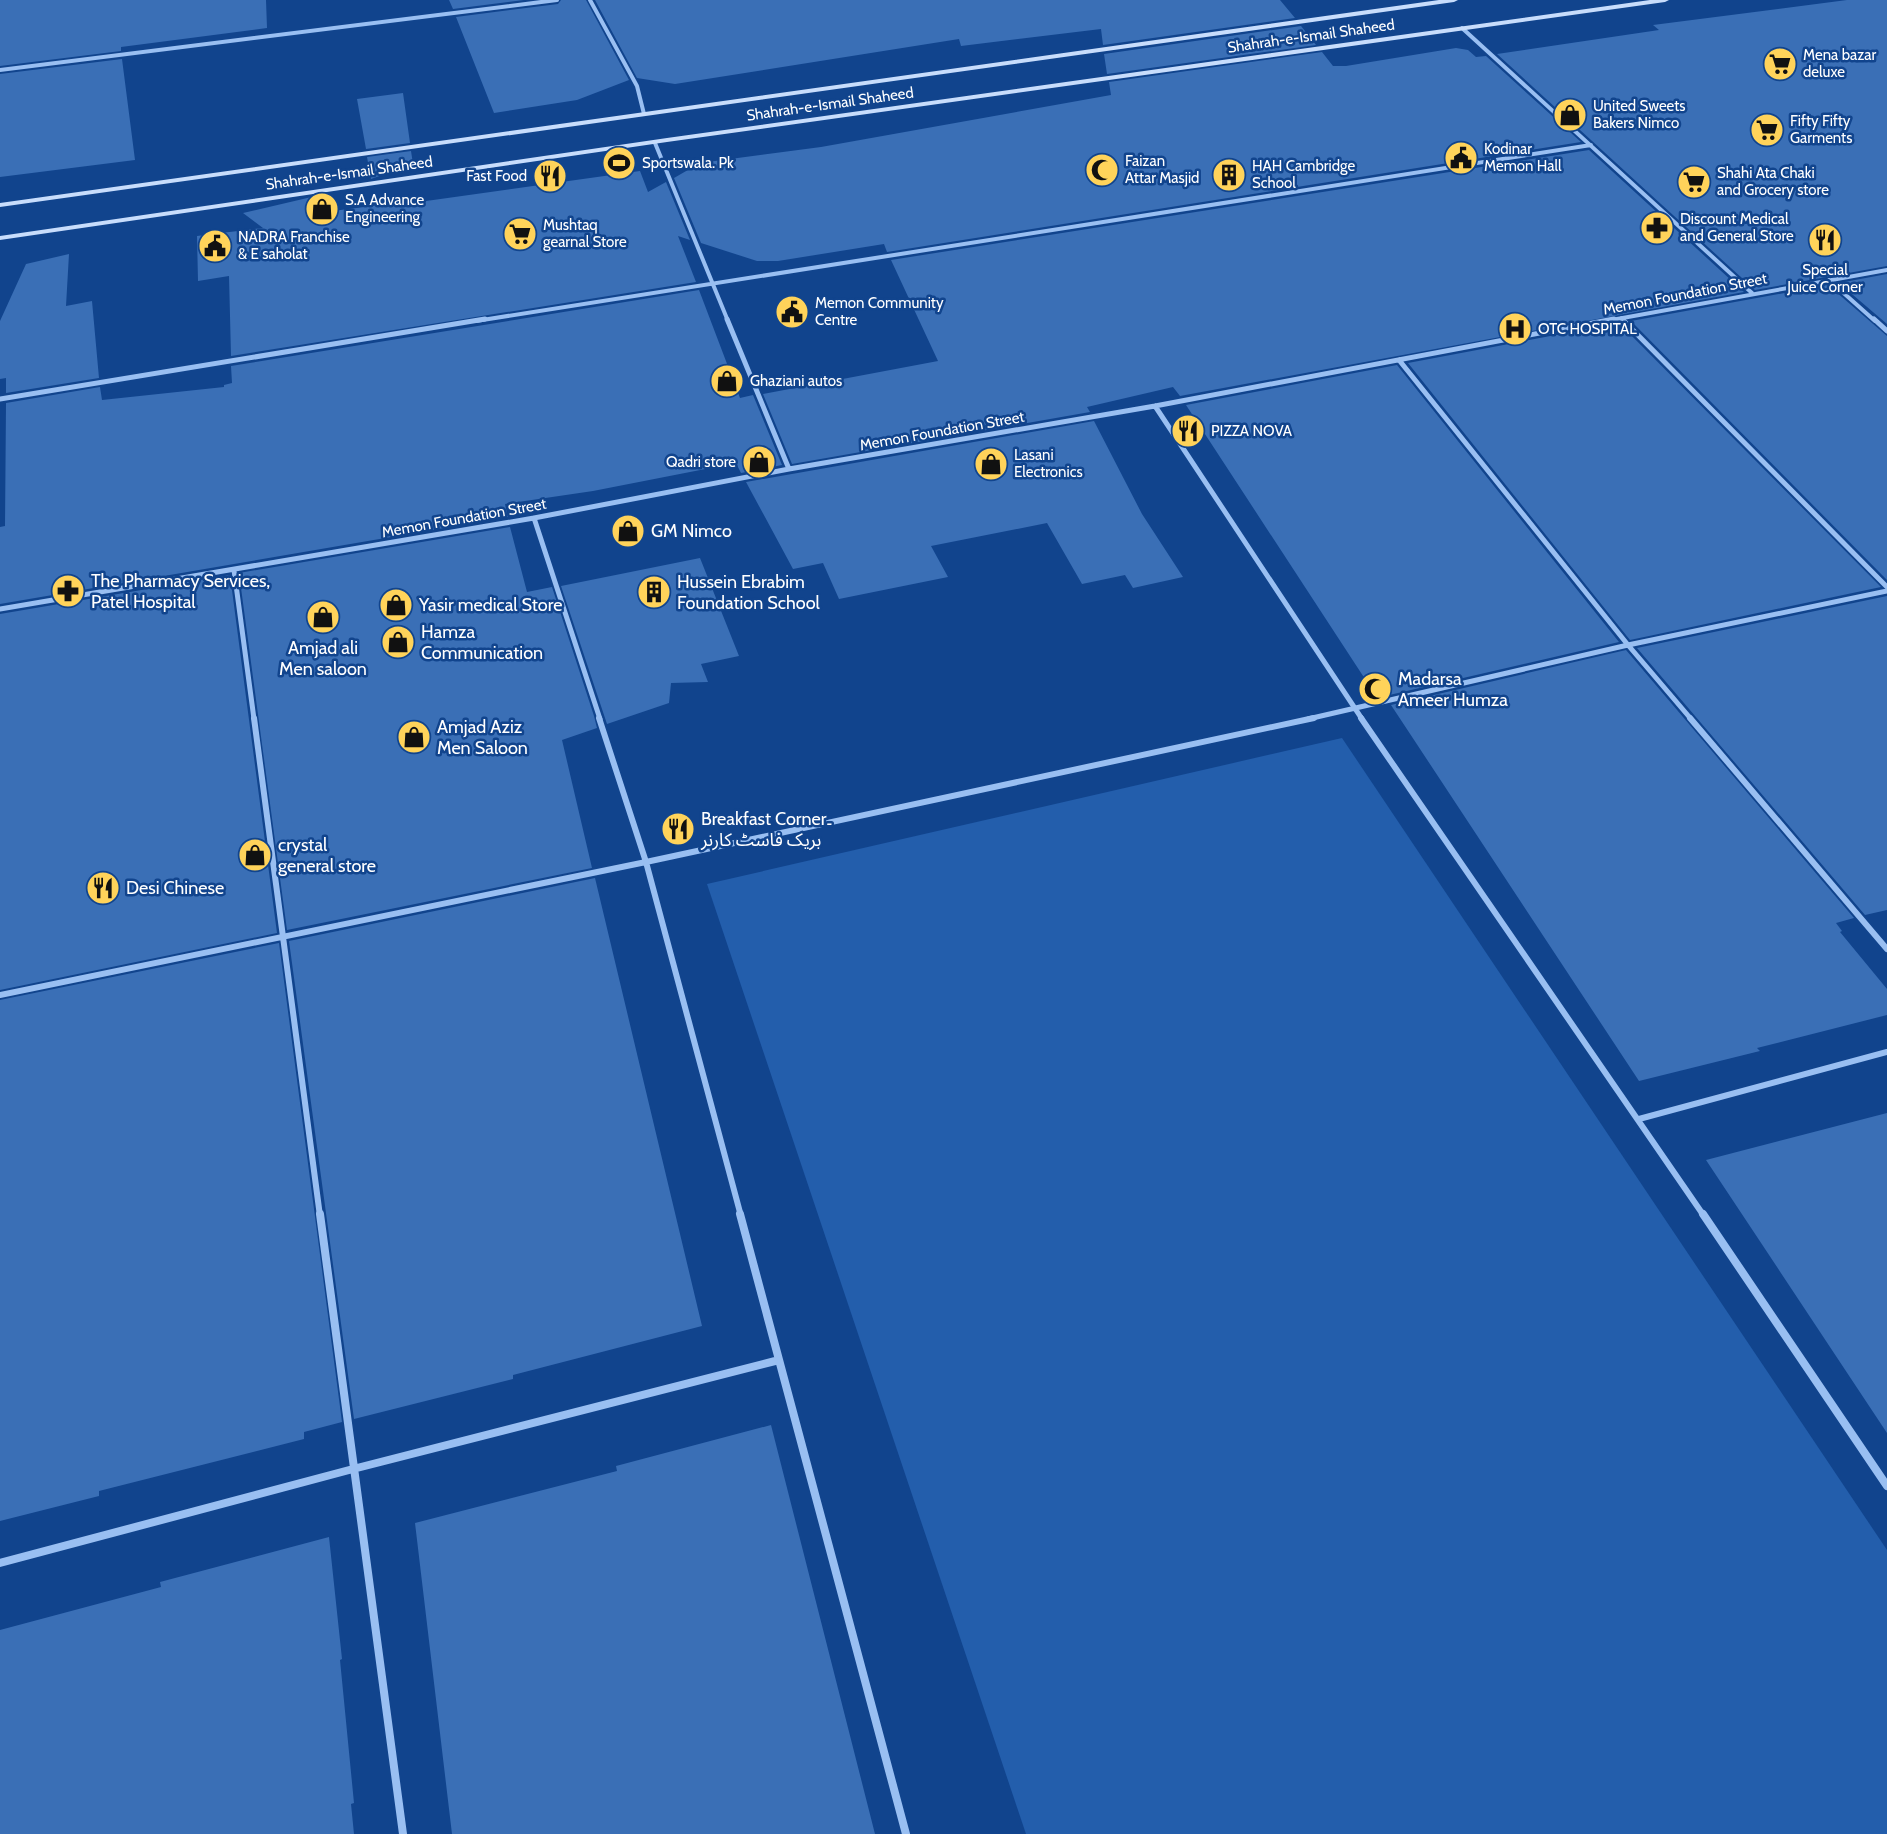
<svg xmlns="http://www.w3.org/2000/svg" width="1887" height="1834" font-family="Cabin,'Noto Sans Arabic',sans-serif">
	<rect width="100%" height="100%" fill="#11448d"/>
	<!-- green -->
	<path fill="#235eac" d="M1342 738 1887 1550V1834H1026L707 884Z"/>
	<!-- building -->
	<path fill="#3a6fb6" d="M0 0H266L267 28 121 47V51L0 66Z
		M449 0H524L453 9Z
		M561 0H586L629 80 577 100 494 113 456 17 558 4Z
		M595 0H1280L1295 18 1103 45 1101 29 961 46 959 39 675 84 637 78Z
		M1847 0H1887V266L1755 290 1497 54 1659 30 1653 25Z
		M1301 26 1316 45 1107 74 1104 54Z
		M1456 48 1468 50 1476 57 1486 56 1581 142 887 252 884 244 778 261H757L701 243 674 178 700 163 821 147 1111 95 1109 82 1322 52 1333 66H1346Z
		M122 59 135 160 0 177V74Z
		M403 93 410 143 366 149 357 99Z
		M1589 150 1744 292 1180 396 1173 387 1087 407 1090 412 792 464 763 394 938 361 891 260Z
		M411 151 413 164 371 179 367 157Z
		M640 171 648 192 666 182 690 240 678 236 696 282 231 356 229 276 198 281 197 236 263 228 243 213 320 195 325 212 419 200V202Z
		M69 254 66 306 92 301 99 378 6 393V378L0 379V321L26 264Z
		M1887 274V324L1839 283Z
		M1828 285 1887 336V580L1631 321Z
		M699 290 740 398 753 395 782 465 741 473 736 463 593 491 505 504 508 517 0 604V527L5 526 6 403 100 387 102 400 224 387V385L232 383 231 366Z
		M1619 323 1881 587 1630 640 1408 363Z
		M1397 365 1619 642 1385 696 1372 678 1365 679 1186 405Z
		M1094 421 1142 514 1183 577 1133 588 1125 575 1082 584 1047 523 931 546 948 577 839 599 823 563 793 569 746 482Z
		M510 527 527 592 552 587 594 716 597 728 562 740 592 868 287 930 239 573Z
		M700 558 739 656 701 664 708 682 671 683 669 703 607 724 561 586Z
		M230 575 277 933 0 990V614Z
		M1887 596V910L1865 915 1637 648Z
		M1626 650 1854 918 1836 923 1842 931 1840 932 1887 989V1015L1757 1048 1760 1051 1639 1081 1391 705Z
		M595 878 702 1326 513 1375V1379L354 1419 289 941Z
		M279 943 342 1422 304 1432V1439L99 1491V1496L0 1521V1000Z
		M1887 1113V1433L1706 1160Z
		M771 1425 875 1834H452L415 1523 617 1471 616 1466Z
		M329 1537 342 1659 340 1660 354 1803 351 1804 354 1834H0V1630L161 1587 160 1582Z"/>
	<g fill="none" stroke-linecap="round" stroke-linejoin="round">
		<!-- minor-far3 -->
		<path stroke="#99bff2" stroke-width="4" d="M590 0 637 86 644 114
			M1462 28 1752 293
			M0 70 557 0
			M655 143 728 321
			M1829 280 1875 321
			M1621 318 1624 321
			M476 321 1591 145
			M1606 321 1887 270"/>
		<!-- minor-far2 -->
		<path stroke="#99bff2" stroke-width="5" d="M727 319 789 469
			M1622 319 1887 587
			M1874 319 1887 331
			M1399 360 1628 645 1691 719
			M0 399 485 319
			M1155 406 1362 719
			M534 518 600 719
			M234 570 254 719
			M0 609 534 518 789 469 1155 406 1614 319
			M1308 719 1628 645 1887 591"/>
		<!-- minor-far1 -->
		<path stroke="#99bff2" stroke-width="6" d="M254 718 320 1216
			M599 718 646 862 741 1216
			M1361 718 1704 1216
			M1690 718 1887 949
			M0 995 646 862 1314 718
			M1639 1119 1887 1052"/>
		<!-- minor -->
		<path stroke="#99bff2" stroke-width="8" d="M320 1214 403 1834
			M740 1214 906 1834
			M1703 1214 1887 1486
			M0 1563 353 1469 779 1360"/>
		<!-- secondary -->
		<path fill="#c8ddfc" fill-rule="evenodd" d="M1439 0H1458L1454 2 0 207V203Z
			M1650 0H1669L1665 2 667 142 0 240V236L667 138Z"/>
	</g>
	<!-- icons -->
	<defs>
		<symbol id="supermarket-disc" viewBox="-11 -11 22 22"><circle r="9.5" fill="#ffd35a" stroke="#11448d"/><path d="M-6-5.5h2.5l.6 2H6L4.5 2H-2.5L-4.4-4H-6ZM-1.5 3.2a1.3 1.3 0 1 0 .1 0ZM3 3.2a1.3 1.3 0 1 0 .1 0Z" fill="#111"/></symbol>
		<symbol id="shop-disc" viewBox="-11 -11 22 22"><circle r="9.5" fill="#ffd35a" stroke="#11448d"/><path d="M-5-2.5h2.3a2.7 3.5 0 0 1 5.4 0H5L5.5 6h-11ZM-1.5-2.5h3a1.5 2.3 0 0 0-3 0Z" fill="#111"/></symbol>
		<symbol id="civic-disc" viewBox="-11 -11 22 22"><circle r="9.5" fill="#ffd35a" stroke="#11448d"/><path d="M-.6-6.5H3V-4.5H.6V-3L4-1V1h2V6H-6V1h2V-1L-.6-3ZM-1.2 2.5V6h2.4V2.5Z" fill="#111"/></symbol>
		<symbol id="stadium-disc" viewBox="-11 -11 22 22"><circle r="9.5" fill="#ffd35a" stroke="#11448d"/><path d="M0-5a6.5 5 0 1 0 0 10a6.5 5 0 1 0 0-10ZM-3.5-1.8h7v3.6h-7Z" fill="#111"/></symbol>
		<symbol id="mosque-disc" viewBox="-11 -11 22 22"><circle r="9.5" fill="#ffd35a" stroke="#11448d"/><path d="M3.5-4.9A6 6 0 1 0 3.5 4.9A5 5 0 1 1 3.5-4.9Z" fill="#111"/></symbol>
		<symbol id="building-disc" viewBox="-11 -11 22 22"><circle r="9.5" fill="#ffd35a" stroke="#11448d"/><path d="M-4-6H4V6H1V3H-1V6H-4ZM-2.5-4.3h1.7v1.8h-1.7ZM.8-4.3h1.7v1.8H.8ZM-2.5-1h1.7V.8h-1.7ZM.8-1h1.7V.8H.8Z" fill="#111"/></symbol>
		<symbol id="restaurant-disc" viewBox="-11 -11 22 22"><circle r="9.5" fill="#ffd35a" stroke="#11448d"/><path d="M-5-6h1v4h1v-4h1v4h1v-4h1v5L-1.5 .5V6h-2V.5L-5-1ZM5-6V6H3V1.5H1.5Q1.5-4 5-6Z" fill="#111"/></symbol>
		<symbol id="pharmacy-disc" viewBox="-11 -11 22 22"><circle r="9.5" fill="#ffd35a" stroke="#11448d"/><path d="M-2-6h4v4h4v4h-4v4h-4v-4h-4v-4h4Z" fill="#111"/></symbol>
		<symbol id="hospital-disc" viewBox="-11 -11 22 22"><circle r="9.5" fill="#ffd35a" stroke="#11448d"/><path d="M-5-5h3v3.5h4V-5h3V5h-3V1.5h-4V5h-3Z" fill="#111"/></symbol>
	</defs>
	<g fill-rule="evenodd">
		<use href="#supermarket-disc" x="1761" y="45" width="38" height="38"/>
		<use href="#shop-disc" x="1551" y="96" width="38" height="38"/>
		<use href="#supermarket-disc" x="1748" y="111" width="38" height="38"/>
		<use href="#civic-disc" x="1442" y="139" width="38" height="38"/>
		<use href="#stadium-disc" x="600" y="144" width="38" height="38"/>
		<use href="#mosque-disc" x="1083" y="151" width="38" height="38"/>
		<use href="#building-disc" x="1210" y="156" width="38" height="38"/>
		<use href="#restaurant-disc" x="531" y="157" width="38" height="38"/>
		<use href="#supermarket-disc" x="1675" y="163" width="38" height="38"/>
		<use href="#shop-disc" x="303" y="190" width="38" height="38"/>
		<use href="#pharmacy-disc" x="1638" y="209" width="38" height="38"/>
		<use href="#supermarket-disc" x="501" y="215" width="38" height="38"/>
		<use href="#restaurant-disc" x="1806" y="221" width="38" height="38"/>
		<use href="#civic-disc" x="196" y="227" width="38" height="38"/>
		<use href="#civic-disc" x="773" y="293" width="38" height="38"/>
		<use href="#hospital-disc" x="1496" y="310" width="38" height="38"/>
		<use href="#shop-disc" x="708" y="362" width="38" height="38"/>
		<use href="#restaurant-disc" x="1169" y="412" width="38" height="38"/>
		<use href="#shop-disc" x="740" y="443" width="38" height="38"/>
		<use href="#shop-disc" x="972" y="445" width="38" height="38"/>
		<use href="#shop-disc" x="609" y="512" width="38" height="38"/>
		<use href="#pharmacy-disc" x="49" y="572" width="38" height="38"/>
		<use href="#building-disc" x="635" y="573" width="38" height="38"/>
		<use href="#shop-disc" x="377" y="586" width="38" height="38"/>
		<use href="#shop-disc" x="304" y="598" width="38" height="38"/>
		<use href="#shop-disc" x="379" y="623" width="38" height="38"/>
		<use href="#mosque-disc" x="1356" y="670" width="38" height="38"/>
		<use href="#shop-disc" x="395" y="718" width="38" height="38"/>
		<use href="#restaurant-disc" x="659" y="810" width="38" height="38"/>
		<use href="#shop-disc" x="236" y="836" width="38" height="38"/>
		<use href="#restaurant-disc" x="84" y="869" width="38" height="38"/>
	</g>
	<g text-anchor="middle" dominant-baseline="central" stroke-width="5" stroke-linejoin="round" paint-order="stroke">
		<!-- far-street labels -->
		<g font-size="15" fill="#fff" stroke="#11448d">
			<text transform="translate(1311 36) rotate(-8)">Shahrah-e-Ismail Shaheed</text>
			<text transform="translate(830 104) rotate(-8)">Shahrah-e-Ismail Shaheed</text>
			<text transform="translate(349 173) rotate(-8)">Shahrah-e-Ismail Shaheed</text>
			<text transform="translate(1685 294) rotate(-11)">Memon Foundation Street</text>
			<text transform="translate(942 431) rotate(-10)">Memon Foundation Street</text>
			<text transform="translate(464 518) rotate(-10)">Memon Foundation Street</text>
		</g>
		<!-- far-poi labels -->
		<g font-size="15" fill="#fff" stroke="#11448d" text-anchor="start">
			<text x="1803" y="55">Mena bazar<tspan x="1803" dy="17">deluxe</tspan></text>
			<text x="1593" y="106">United Sweets<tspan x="1593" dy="17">Bakers Nimco</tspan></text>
			<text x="1790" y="121">Fifty Fifty<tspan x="1790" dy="17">Garments</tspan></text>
			<text x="1484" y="149">Kodinar<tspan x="1484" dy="17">Memon Hall</tspan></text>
			<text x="1125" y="161">Faizan<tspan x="1125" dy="17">Attar Masjid</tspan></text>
			<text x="642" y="163">Sportswala. Pk</text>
			<text x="1252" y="166">HAH Cambridge<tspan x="1252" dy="17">School</tspan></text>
			<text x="1717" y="173">Shahi Ata Chaki<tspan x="1717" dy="17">and Grocery store</tspan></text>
			<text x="527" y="176" text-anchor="end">Fast Food</text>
			<text x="345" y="200">S.A Advance<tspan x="345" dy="17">Engineering</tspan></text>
			<text x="1680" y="219">Discount Medical<tspan x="1680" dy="17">and General Store</tspan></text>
			<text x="543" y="225">Mushtaq<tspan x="543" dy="17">gearnal Store</tspan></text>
			<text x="238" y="237">NADRA Franchise<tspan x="238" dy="17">&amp; E saholat</tspan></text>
			<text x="1825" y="270" text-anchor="middle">Special<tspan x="1825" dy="17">Juice Corner</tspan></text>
			<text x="815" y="303">Memon Community<tspan x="815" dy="17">Centre</tspan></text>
			<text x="1538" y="329">OTC HOSPITAL</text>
			<text x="750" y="381">Ghaziani autos</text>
			<text x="1211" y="431">PIZZA NOVA</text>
			<text x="1014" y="455">Lasani<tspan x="1014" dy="17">Electronics</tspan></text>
			<text x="736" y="462" text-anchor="end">Qadri store</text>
		</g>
		<!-- poi labels -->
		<g font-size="18" fill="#fff" stroke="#11448d" text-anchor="start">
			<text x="651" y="531">GM Nimco</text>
			<text x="91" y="581">The Pharmacy Services,<tspan x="91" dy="21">Patel Hospital</tspan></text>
			<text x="677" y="582">Hussein Ebrabim<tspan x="677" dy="21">Foundation School</tspan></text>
			<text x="419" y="605">Yasir medical Store</text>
			<text x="421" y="632">Hamza<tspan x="421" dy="21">Communication</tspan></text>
			<text x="323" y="648" text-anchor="middle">Amjad ali<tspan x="323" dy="21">Men saloon</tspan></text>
			<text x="1398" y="679">Madarsa<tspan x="1398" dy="21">Ameer Humza</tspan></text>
			<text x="437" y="727">Amjad Aziz<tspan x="437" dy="21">Men Saloon</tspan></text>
			<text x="701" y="819">Breakfast Corner۔<tspan x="701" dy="21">بریک فاسٹ کارنر</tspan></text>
			<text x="278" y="845">crystal<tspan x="278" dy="21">general store</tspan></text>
			<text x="126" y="888">Desi Chinese</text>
		</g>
	</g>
</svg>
